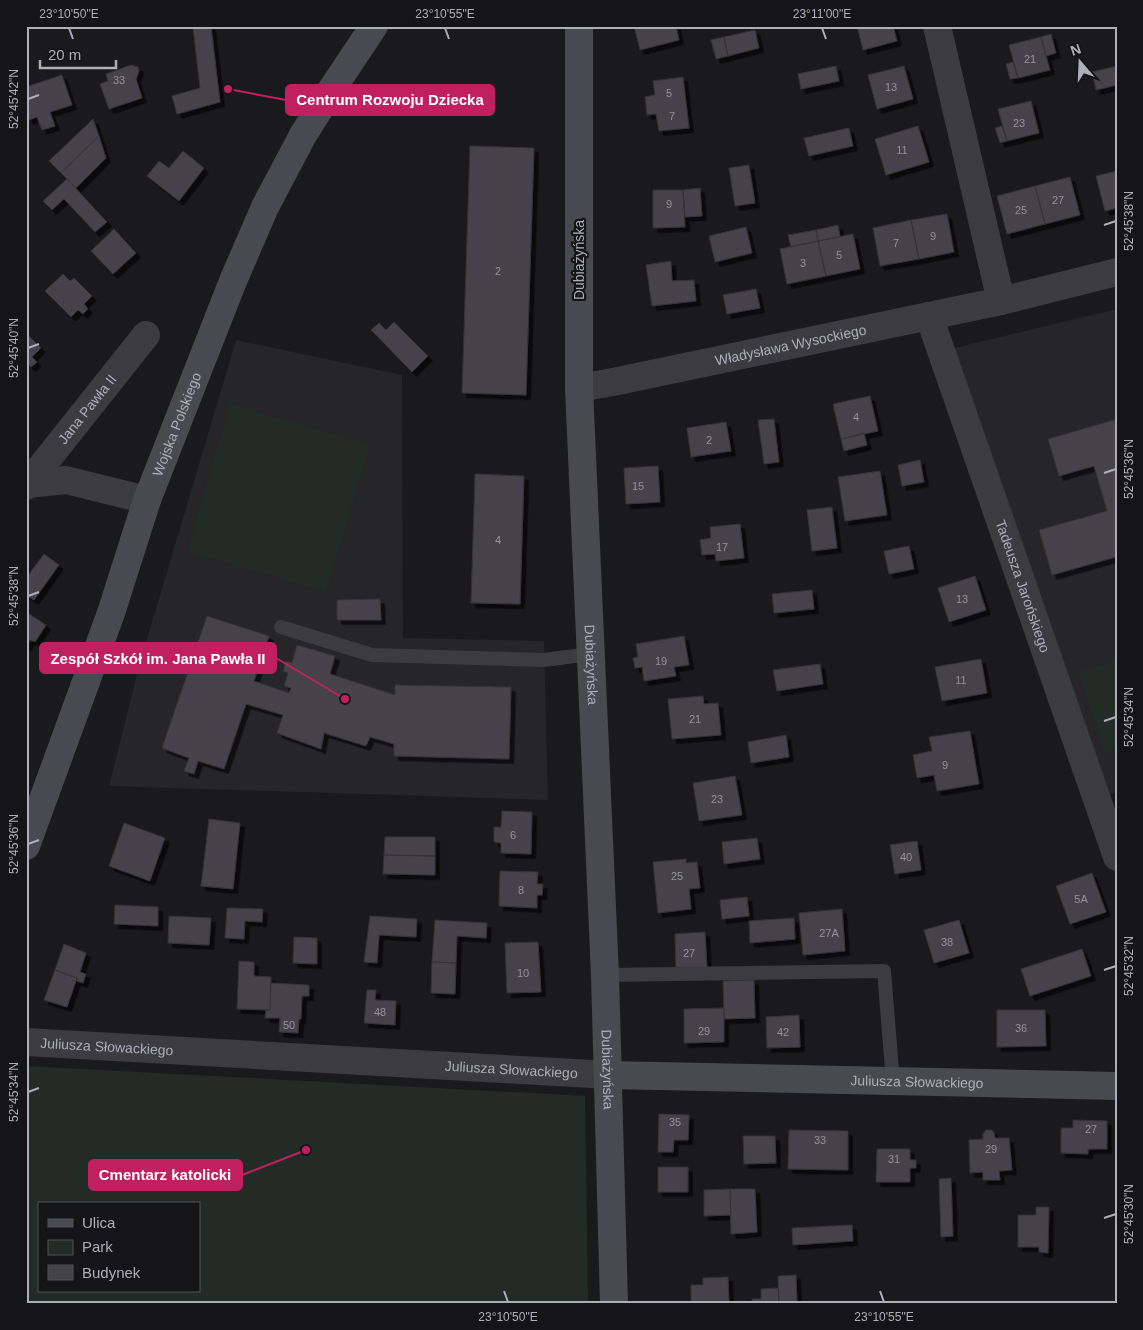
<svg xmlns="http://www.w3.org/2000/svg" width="1143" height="1330" font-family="Helvetica,sans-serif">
	<defs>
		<filter id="shadow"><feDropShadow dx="4.5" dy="4.5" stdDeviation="0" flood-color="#0009"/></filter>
	</defs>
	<rect width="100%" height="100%" fill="#1a191b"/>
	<!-- built -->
	<path fill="#262528" d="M1117 309V792L1104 796 950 349Z
		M236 340 402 375 403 638 544 641 548 800 109 786 139 666Z"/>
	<!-- green -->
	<path fill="#232b26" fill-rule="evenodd" d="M230 404 370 445 326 592 187 551Z
		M1117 660V749L1104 753 1079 672Z
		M26 1066 585 1096 588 1304H26ZM39 1204H199V1291H39Z"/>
	<!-- building -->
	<path fill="#444348" stroke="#343337" filter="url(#shadow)" d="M211 26 220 102 177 114 172 96 200 88 193 27Z
		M634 26H676L679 40 640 50Z
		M857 26H893L897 41 863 50Z
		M755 30 759 48 728 56 724 37Z
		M1051 34 1056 53 1046 56 1041 37Z
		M724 37 728 56 716 59 711 40Z
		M1041 37 1050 70 1018 78 1009 45Z
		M1013 62 1018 78 1010 79 1006 64Z
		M131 65 138 67 139 71 136 79 142 98 109 109 100 84 108 81 106 74Z
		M836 66 839 81 801 89 798 74Z
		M904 66 913 99 877 109 868 75Z
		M1117 66V85L1096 90 1092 72Z
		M62 75 72 105 50 112 55 126 42 130 37 117 29 120 26 113V87Z
		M683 77 689 128 659 131 656 114 647 115 645 97 655 95 653 81Z
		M1031 101 1039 133 1007 141 998 109Z
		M93 119 99 136 61 173 49 161Z
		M918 126 929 162 886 175 875 139Z
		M1002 126 1007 141 1000 143 995 128Z
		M849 128 853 146 809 156 804 138Z
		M99 136 106 158 76 188 61 173Z
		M470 146 534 148 526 395 462 393Z
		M183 151 204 168 179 201 147 176 159 161 169 168Z
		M749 165 755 203 735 206 729 168Z
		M1117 171V208L1105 211 1096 176Z
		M1070 177 1080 215 1045 224 1035 186Z
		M67 179 107 222 95 232 64 199 52 210 43 201Z
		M1035 186 1045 224 1007 234 997 196Z
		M700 188 702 216 685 217 683 190Z
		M653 190H683L685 227 653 228Z
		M947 214 954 252 919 259 911 220Z
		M911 220 919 259 880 266 873 228Z
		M838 225 840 237 818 241 816 230Z
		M746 227 752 253 715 262 709 236Z
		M114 229 136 253 113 274 91 251Z
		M816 230 818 241 791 247 788 235Z
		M853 234 860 269 826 276 818 241Z
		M818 241 826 276 787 284 780 249Z
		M671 261 672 281 694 280 696 301 652 306 646 265Z
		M63 274 70 281 74 278 92 296 84 304 88 309 83 314 78 310 71 317 45 291Z
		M756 289 760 308 727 314 723 295Z
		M394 322 428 356 412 372 371 330 379 323 386 330Z
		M26 333 41 348 32 357 37 362 31 367 26 362Z
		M870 396 878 431 841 439 833 404Z
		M774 419 779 462 764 464 758 420Z
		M1117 419V558L1116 557 1052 575 1039 530 1107 511 1094 466 1059 476 1048 439Z
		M726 422 731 451 691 457 687 428Z
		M864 433 867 445 844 451 841 439Z
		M920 460 924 482 902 486 898 465Z
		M658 466 660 502 626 504 624 468Z
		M880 471 887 515 845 521 838 477Z
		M475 474 524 476 520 604 471 603Z
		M832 507 837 548 812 551 807 510Z
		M740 524 744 558 716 561 715 554 702 555 700 540 711 538 710 527Z
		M909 546 914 569 889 574 884 551Z
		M44 554 59 565 34 600 26 595V578Z
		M975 576 986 610 949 622 938 588Z
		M812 590 814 609 774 613 772 594Z
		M380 599 381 620H337V600Z
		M26 612 46 625 35 642 30 640 26 647Z
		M207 616 269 636 254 681 289 693 291 688 284 686 288 673 283 671 286 661 292 663 297 645 335 656 330 674 395 695V685L511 687 509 759 394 756V744L370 737 366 746 324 733 321 749 277 733 283 715 246 704 224 769 198 761 194 774 184 771 189 758 162 748Z
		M684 636 689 665 674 667 676 676 644 681 642 667 635 668 633 658 638 657 636 644Z
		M981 659 987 693 942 701 935 667Z
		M820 664 823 684 777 691 773 670Z
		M703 696 704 704 718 703 721 735 672 739 668 699Z
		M970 731 979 784 937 791 934 775 917 778 913 755 932 751 929 737Z
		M786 735 789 757 751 763 748 742Z
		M735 776 742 815 699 821 693 783Z
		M502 811 532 812 531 854 501 853V843L494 842V827H501Z
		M209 819 240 823 233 889 201 886Z
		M124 823 165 838 150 881 109 866Z
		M385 837H435V856L384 855Z
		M757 838 760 859 724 864 722 842Z
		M917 841 921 870 895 874 890 845Z
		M384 855 435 856V875L383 874Z
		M686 859V863L697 862 700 888 689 889 691 909 658 913 653 862Z
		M500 871 538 872 537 884H543L542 895H537V908L499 906Z
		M1092 873 1106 912 1070 924 1056 886Z
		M747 897 749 916 722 919 720 900Z
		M115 905 158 907V926L114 924Z
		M227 908 263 909 262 922 245 921 244 939 225 938Z
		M842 909 845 951 803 955 799 913Z
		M169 916 211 918 209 945 168 943Z
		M370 916 417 919 416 937 379 935 377 963 364 962Z
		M794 918 795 939 750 943 749 921Z
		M435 920 487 923 486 938 457 936 456 963 432 962Z
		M959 920 969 953 934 963 924 930Z
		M705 932 707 968 676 970 675 934Z
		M294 937 317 938V964L293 963Z
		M538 942 541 992 507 993 505 943Z
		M64 944 86 953 80 972 86 974 83 983 77 981V978L55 970Z
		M1082 949 1091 976 1030 996 1021 969Z
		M239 961 254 962V976L271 977 270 1010 237 1009Z
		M432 962 456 963 455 994 431 993Z
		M55 970 77 978 67 1007 44 1000Z
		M754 980 755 1018 724 1019 723 981Z
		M271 983 309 985V996H302L301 1019H299L298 1033 279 1032 280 1018H265L266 1010H270Z
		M367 990H376L375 1000 396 1001 395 1025 364 1023Z
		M724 1008V1042L684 1043V1009Z
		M997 1010H1045L1046 1046 997 1047Z
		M799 1015 800 1047 767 1048 766 1017Z
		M659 1114 689 1115 688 1140H674L673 1152H658Z
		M1073 1120 1107 1121V1149H1088V1154L1061 1153V1128H1073Z
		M789 1130 848 1131V1170L788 1169Z
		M986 1130H992L994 1133 995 1138H1009L1012 1170 999 1171 1000 1180H983V1172L970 1173 969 1140 983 1139V1134Z
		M743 1136H775L776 1163 744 1164Z
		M877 1149H910V1160H916V1168H910V1182H876Z
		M658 1167H688V1192H658Z
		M951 1178 953 1236 941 1237 939 1179Z
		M730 1189H755L757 1232 731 1234Z
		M730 1189 731 1215 704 1216V1190Z
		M1036 1207H1049L1048 1253 1039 1252V1247H1018V1215H1036Z
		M852 1225 853 1241 793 1245 792 1228Z
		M796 1275 797 1304H779L778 1276Z
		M728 1277 729 1304H691V1285H703V1278Z
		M778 1288 779 1304H752V1299H761V1289Z"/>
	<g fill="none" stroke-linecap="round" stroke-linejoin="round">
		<!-- lane -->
		<path stroke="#3b3b40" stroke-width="14" d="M281 627 372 655 544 660 590 654
			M605 975 884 971 893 1082"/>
		<!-- street -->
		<g stroke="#3b3b40" stroke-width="28">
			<path d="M937 26 1001 301"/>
			<path id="s1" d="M929 316 1117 857"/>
			<path id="s2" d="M579 388 613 382 1001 301 1117 272"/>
			<path d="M28 484 66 480 147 500"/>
			<path id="s3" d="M26 486 146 335"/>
			<path id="s4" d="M26 1042 609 1075"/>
		</g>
		<!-- secondary -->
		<g stroke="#494950" stroke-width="28">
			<path id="s5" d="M579 26V388L605 975 614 1304"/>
			<path id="s6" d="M26 846 111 613 147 500 233 281 265 207 303 135 330 92 374 26"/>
			<path id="s7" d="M609 1075 1117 1086"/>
		</g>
	</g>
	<!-- ticks -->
	<path fill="none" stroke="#adaeb9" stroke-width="2" d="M69 28 73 39M445 28 449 39M822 28 826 39M28 99 39 95M1104 225 1116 221M28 348 39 344M1104 473 1116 469M28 596 39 592M1104 721 1116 717M28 844 39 840M1104 970 1116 966M28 1092 39 1088M1104 1218 1116 1214M504 1291 508 1302M880 1291 884 1302"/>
	<g text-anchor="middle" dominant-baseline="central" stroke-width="4.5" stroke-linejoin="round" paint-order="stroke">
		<!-- number labels -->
		<g font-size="11" fill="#93939d">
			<text x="1030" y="59">21</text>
			<text x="119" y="80">33</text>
			<text x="891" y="87">13</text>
			<text x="669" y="93">5</text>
			<text x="672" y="116">7</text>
			<text x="1019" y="123">23</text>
			<text x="902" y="150">11</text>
			<text x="1058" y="200">27</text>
			<text x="669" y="204">9</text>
			<text x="1021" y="210">25</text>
			<text x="933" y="236">9</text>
			<text x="896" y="243">7</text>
			<text x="839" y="255">5</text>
			<text x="803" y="263">3</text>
			<text x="498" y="271">2</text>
			<text x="856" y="417">4</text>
			<text x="709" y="440">2</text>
			<text x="638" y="486">15</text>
			<text x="498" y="540">4</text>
			<text x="722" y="547">17</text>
			<text x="962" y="599">13</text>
			<text x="661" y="661">19</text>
			<text x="961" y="680">11</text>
			<text x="695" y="719">21</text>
			<text x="945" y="765">9</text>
			<text x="717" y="799">23</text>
			<text x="513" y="835">6</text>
			<text x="906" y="857">40</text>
			<text x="677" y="876">25</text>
			<text x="521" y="890">8</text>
			<text x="1081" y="899">5A</text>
			<text x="829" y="933">27A</text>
			<text x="947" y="942">38</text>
			<text x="689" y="953">27</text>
			<text x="523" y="973">10</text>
			<text x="380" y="1012">48</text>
			<text x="289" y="1025">50</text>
			<text x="1021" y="1028">36</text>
			<text x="704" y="1031">29</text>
			<text x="783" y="1032">42</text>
			<text x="675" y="1122">35</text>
			<text x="1091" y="1129">27</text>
			<text x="820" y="1140">33</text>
			<text x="991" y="1149">29</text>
			<text x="894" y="1159">31</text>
		</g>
		<!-- street labels -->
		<g font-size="14" fill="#adaeb9" stroke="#151416">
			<text transform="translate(579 260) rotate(-90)">Dubiażyńska</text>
			<text stroke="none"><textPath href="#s2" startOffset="216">Władysława Wysockiego</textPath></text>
			<text stroke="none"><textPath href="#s3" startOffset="98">Jana Pawła II</textPath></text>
			<text stroke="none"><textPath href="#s6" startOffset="448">Wojska Polskiego</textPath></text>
			<text stroke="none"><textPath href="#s1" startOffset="286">Tadeusza Jarońskiego</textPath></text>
			<text stroke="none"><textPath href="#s5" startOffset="639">Dubiażyńska</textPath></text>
			<text stroke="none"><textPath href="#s4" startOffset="81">Juliusza Słowackiego</textPath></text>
			<text stroke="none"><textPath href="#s4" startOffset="486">Juliusza Słowackiego</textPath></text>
			<text stroke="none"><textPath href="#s5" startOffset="1044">Dubiażyńska</textPath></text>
			<text stroke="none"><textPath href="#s7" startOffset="308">Juliusza Słowackiego</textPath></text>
		</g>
	</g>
	<!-- callouts -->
	<path fill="none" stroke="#c12060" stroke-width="2" d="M228 89L286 100M345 699L276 658M306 1150L242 1175"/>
	<g fill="#c12060" stroke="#151416" stroke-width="2">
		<circle cx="228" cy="89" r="5"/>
		<circle cx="345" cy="699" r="5"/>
		<circle cx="306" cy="1150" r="5"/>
	</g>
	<g fill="#c12060" stroke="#c12060" stroke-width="2">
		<rect x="286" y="85" width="208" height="30" rx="5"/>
		<rect x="40" y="643" width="236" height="30" rx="5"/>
		<rect x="89" y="1160" width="153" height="30" rx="5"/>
	</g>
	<g font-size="15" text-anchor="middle" font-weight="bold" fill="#fff">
		<text x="390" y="105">Centrum Rozwoju Dziecka</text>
		<text x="158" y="664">Zespół Szkół im. Jana Pawła II</text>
		<text x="165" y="1180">Cmentarz katolicki</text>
	</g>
	<!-- border -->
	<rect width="1143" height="1330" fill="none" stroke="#151416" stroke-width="55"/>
	<!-- legend -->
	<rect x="38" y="1202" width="162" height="90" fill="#151416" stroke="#525257"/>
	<rect x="48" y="1219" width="25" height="8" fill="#494950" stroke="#525257"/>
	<text x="82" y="1228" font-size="15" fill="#adaeb9">Ulica</text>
	<rect x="48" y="1240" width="25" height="15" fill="#232b26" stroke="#525257"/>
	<text x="82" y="1252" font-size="15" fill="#adaeb9">Park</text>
	<rect x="48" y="1265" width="25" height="15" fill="#444348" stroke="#525257"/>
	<text x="82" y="1278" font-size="15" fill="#adaeb9">Budynek</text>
	<!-- north arrow -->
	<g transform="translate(1080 62) rotate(341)" stroke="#151416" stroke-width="4" paint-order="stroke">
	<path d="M0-4L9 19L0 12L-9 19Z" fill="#adaeb9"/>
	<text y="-8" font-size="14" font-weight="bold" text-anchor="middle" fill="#adaeb9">N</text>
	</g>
	<!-- scale -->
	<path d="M40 60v8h76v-8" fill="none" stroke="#adaeb9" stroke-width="2.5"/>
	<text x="48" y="60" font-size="15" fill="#adaeb9" stroke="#151416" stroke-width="4" paint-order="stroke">20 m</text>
	<rect x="28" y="28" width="1088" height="1274" fill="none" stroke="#adaeb9" stroke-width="2"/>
	<g font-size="12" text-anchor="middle" fill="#adaeb9">
		<text x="69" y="18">23°10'50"E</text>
		<text x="445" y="18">23°10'55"E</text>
		<text x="822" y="18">23°11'00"E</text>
		<text transform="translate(14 99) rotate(-90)" y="4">52°45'42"N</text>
		<text transform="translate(1129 221) rotate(-90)" y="4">52°45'38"N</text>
		<text transform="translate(14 348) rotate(-90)" y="4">52°45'40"N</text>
		<text transform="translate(1129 469) rotate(-90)" y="4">52°45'36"N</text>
		<text transform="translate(14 596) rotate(-90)" y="4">52°45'38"N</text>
		<text transform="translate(1129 717) rotate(-90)" y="4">52°45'34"N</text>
		<text transform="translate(14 844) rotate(-90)" y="4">52°45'36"N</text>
		<text transform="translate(1129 966) rotate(-90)" y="4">52°45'32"N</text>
		<text transform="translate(14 1092) rotate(-90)" y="4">52°45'34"N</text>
		<text transform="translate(1129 1214) rotate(-90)" y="4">52°45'30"N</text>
		<text x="508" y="1321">23°10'50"E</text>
		<text x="884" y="1321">23°10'55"E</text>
	</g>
</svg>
